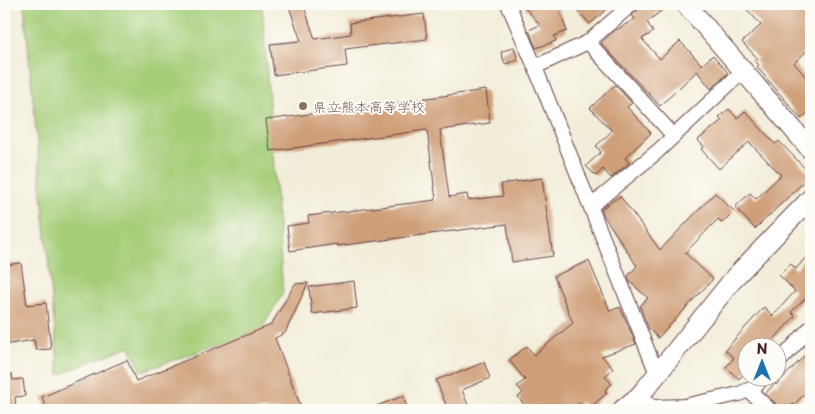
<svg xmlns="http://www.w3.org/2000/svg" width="815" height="414" font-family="'Playpen Sans','Klee One',sans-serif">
	<rect width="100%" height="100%" fill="#fdfcf7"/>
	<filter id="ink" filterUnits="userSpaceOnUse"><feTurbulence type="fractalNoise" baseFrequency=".02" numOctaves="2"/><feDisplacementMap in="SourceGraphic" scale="10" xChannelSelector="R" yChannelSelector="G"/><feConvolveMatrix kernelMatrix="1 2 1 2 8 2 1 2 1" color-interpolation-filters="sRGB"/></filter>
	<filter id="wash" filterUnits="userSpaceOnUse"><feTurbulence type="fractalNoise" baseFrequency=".0096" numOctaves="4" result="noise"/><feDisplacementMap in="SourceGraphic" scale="20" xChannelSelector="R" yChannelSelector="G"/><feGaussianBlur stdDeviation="1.12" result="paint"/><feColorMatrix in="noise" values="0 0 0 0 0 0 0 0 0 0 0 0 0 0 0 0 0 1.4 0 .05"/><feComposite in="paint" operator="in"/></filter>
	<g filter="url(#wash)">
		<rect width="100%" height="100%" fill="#f2edd8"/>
		<!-- green -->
		<path fill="#a6ce79" stroke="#787652" d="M24 4H262L283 293 261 330 142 371 129 346 59 375Z"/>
		<g id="blocks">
			<!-- building -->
			<path fill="#cf9f78" d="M288 4H303L315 39 351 34 350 23 424 14 427 39 345 49 347 66 274 75 270 44 301 41Z
				M522 4H557L567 31 554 36 556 41 536 48 529 30 540 25Z
				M572 4H613L590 24Z
				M641 4H670L647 22 653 32 642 39 660 59 680 41 702 65 713 55 728 73 711 89 697 71 660 106 601 43 614 31 635 19 632 15 638 10Z
				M742 4H811V31L806 35 811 42V47L794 63 811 83V110L801 119 757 67 759 65 755 61 758 59 742 42 761 25Z
				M514 47 518 60 505 64 501 52Z
				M615 85 632 103 627 107 651 133 625 158 629 163 611 178 603 169 596 176 586 166 601 152 596 146 612 131 590 108Z
				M486 90 490 123 440 130 449 197 467 194 468 200 503 196 501 184 542 178 553 256 512 262 507 224 337 246V244L290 251 287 226 309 223 308 216 436 200 427 130 270 151 266 120Z
				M729 109 737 118 745 111 775 144 779 141 811 175 755 229 735 207 750 193 756 199 781 175 749 142 719 169 701 149 704 147 698 140 722 120 719 117Z
				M715 193 734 211 722 223 718 219 685 253 713 279 658 338 649 329 640 306 648 298 630 282 628 276 637 266 604 216 601 209 620 196 660 250Z
				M811 251V293L791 312 795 316 768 346H748V369L739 379 726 367 734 358 725 350 764 307 773 316 795 291 779 275 791 264 796 269Z
				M589 261 610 311 620 307 636 344 602 356 613 369 605 376 612 384 605 390 607 393 587 410 581 402 570 410H528L518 397 523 393 517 386 525 380 509 360 527 346 534 355 573 323 554 276Z
				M21 263 27 305 46 303 51 349 36 350 34 340 4 345V265Z
				M354 281 357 308 312 314 309 287Z
				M308 283 285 333 275 338 302 410H47L42 397 127 360 136 381 271 325 295 284Z
				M811 349V387L794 405 793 404 788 409 784 405 780 410 776 404 765 394 775 383 776 385Z
				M484 362 490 378 462 390 470 410H448L436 380 455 373 456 374Z
				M12 374 13 380 23 379 25 396 15 397 16 410H4V375Z
				M403 396 408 410H368V409Z"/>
		</g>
	</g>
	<g filter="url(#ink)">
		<use href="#blocks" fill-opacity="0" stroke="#633e45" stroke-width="1"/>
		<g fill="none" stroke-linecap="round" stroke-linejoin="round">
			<defs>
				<path id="street" d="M508 4 535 67 657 374
					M588 42 674 136
					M535 67 588 42 632 4
					M591 206 658 151 743 71
					M778 363 811 327
					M748 390 770 410
					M638 397 653 407 684 406 739 394 755 387 764 376"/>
				<path id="secondary" d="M686 4 811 150
					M622 410 638 397 646 388 735 277 811 198"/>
			</defs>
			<!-- street casing -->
			<use href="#street" stroke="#633e45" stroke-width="16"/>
			<!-- secondary casing -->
			<use href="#secondary" stroke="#633e45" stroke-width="21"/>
			<!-- street -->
			<use href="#street" stroke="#fff" stroke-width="14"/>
			<!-- secondary -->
			<use href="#secondary" stroke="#fff" stroke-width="19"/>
		</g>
	</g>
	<!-- markers -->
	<circle fill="#8d6e63" stroke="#fdfcf7" stroke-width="2" cx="303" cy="106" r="5"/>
	<g text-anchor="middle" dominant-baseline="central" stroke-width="4" stroke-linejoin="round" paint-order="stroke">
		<!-- education labels -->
		<g font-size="14" fill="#785e54" stroke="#fdfcf7" text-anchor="start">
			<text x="313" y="106">県立熊本高等学校</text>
		</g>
	</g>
	<!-- margin -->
	<rect width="815" height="414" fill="none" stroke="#fdfcf7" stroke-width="20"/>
	<!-- north arrow -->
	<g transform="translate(762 362)"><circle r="24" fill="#fdfcf7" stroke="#b5a4a5"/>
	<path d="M0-4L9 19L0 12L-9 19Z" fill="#1f6fb2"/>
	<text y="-8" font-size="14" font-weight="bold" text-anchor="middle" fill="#4a1f2b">N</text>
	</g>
</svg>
